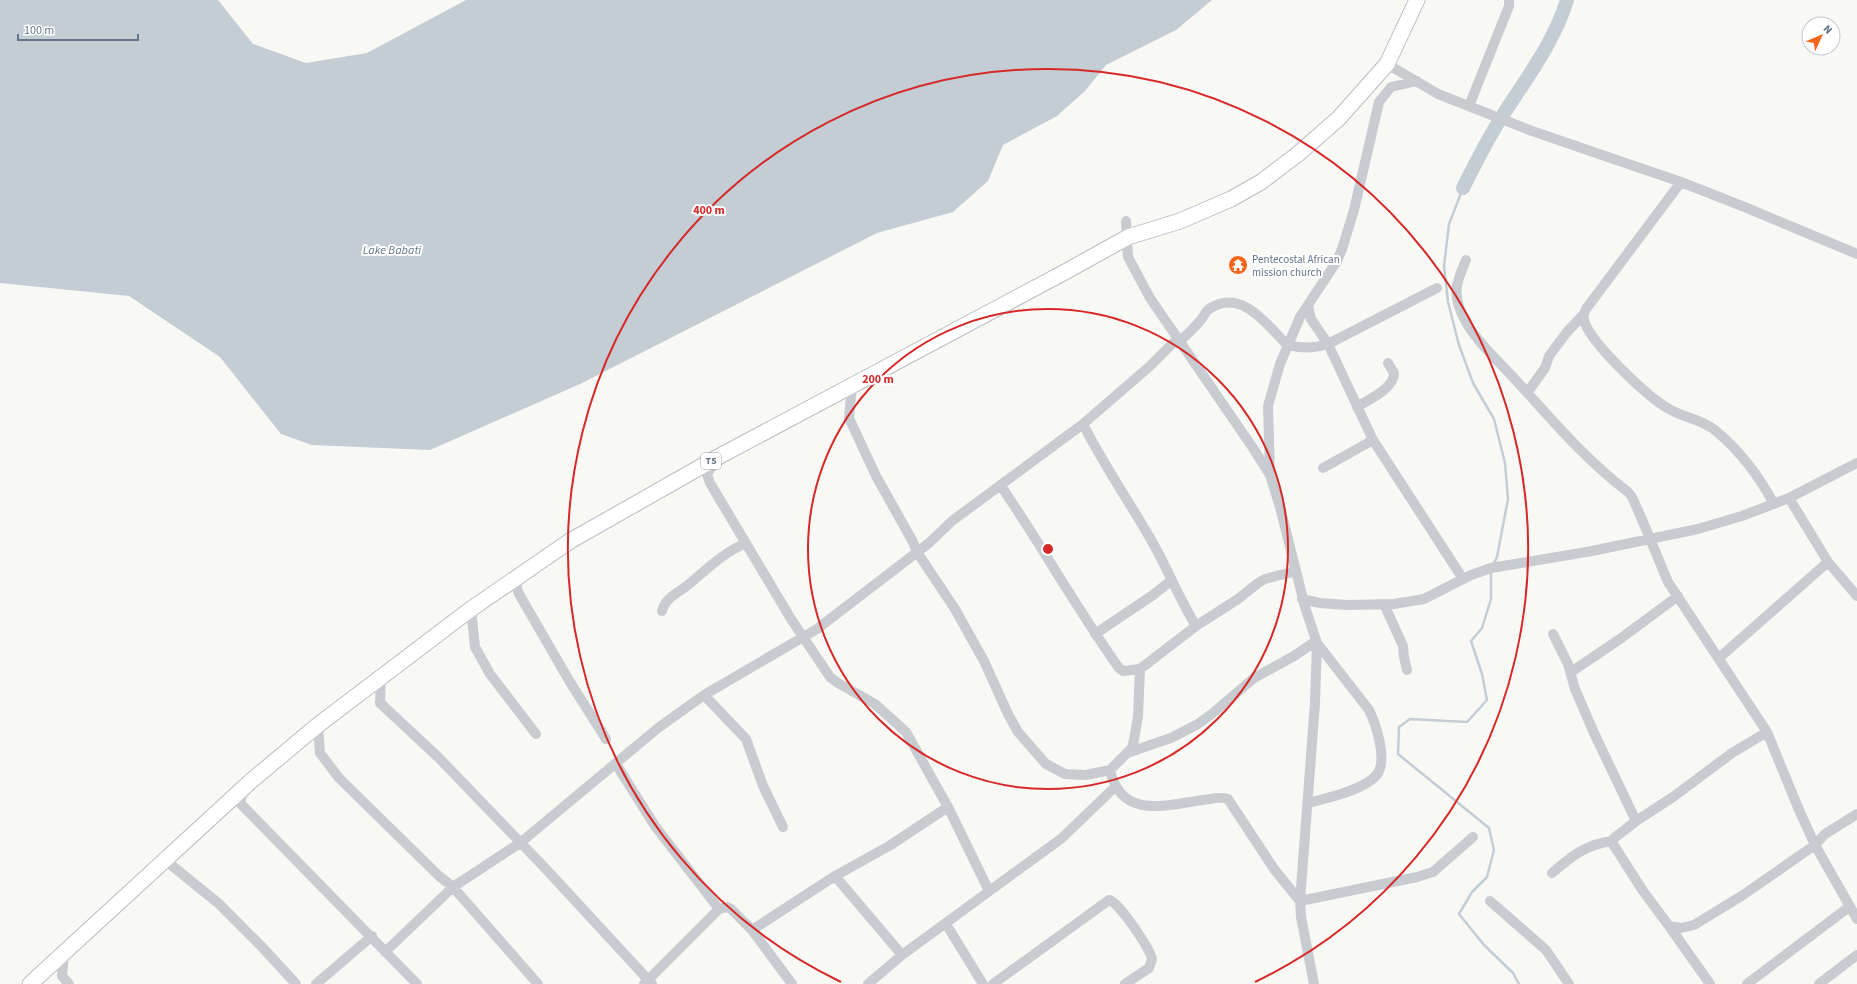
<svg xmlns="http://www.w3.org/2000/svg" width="1857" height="984" font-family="'Source Sans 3',sans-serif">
	<rect width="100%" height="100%" fill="#f8f9f5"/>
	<!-- water -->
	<path fill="#c4cdd4" d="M0 0H218L253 44 306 63 367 53 466 0H1212L1176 30 1106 65 1085 91 1057 116 1003 145 988 181 953 212 877 233 580 384 430 450 312 445 281 434 220 357 129 296 0 283Z"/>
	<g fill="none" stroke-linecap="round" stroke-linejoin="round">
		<!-- stream -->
		<path stroke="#c4cdd4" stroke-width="2.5" d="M1463 188 1449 224 1444 266 1448 302 1459 345 1473 383 1494 419 1505 463 1508 499 1497 557 1493 565
			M1491 571V599L1482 628 1471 641 1482 674 1487 700 1467 722 1410 719 1399 727 1398 754 1489 828 1494 850 1487 877 1472 892 1459 914 1484 945 1513 973 1519 984"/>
		<!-- river -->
		<path stroke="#c4cdd4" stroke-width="14" d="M1463 188C1475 164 1487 140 1501 118 1525 80 1554 43 1567 0"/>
		<defs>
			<path id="highway" d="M30 984 251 781 318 725 471 609 570 541 718 457 1065 272 1128 237 1180 221 1231 199 1261 182 1298 154 1339 118 1387 64 1417 0"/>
		</defs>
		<!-- highway casing -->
		<use href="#highway" stroke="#babdc1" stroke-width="17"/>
		<!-- minor -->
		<path stroke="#c8cbd0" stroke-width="10" d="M1387 64 1438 94 1532 131 1681 182 1747 208 1857 254
			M1469 106 1509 6V0
			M1681 182 1586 309C1584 313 1583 316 1584 320 1589 342 1649 398 1669 409 1684 418 1702 419 1716 431 1740 451 1759 476 1774 504
			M1126 221 1128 257 1150 298 1253 448 1270 475 1280 507 1305 607 1317 643 1315 703 1300 901 1301 917 1314 984
			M1466 260C1458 279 1452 291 1461 312 1470 335 1495 358 1512 376 1549 416 1584 459 1628 492L1632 497C1645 525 1656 554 1668 582L1767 732 1799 810 1815 845 1857 919
			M1308 305 1311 319 1328 344 1373 440 1463 579
			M1180 341C1187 335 1194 328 1200 321 1203 318 1205 312 1209 309 1242 287 1268 326 1288 346
			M1289 345C1302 349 1315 348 1328 344L1437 288
			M852 385 849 418 876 476 913 542 917 552 955 609 984 661 1008 714 1018 732 1046 764 1065 774 1086 775 1110 770 1132 748 1134 740 1138 716 1140 669 1196 626 1238 599 1258 583 1265 579 1296 571
			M1527 393 1545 368 1549 356 1567 332 1583 315
			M1357 407C1369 399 1394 389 1394 373L1388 363
			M1083 424C1104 466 1131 504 1154 545 1169 572 1180 600 1196 626
			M717 459 707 474 710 483 791 619 830 677 838 683 875 704 906 732 948 807 989 891
			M1323 468 1373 440
			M1270 475 1268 406 1280 364 1300 317 1337 261 1342 249 1354 210 1379 102 1391 87 1417 81
			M1001 486C1042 546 1077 609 1119 668L1123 671 1140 669
			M1789 498 1828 562 1857 596
			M522 577 516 585 519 594 570 682 606 739
			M1302 599 1320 603 1347 605 1394 604 1424 599 1471 575 1491 568 1592 551 1698 529 1742 516 1789 498 1857 463
			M1384 604 1403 646 1404 657 1407 670
			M471 609 475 647 490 674 536 734
			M662 611C665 598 679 592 688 585 707 569 723 553 746 543
			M1095 634 1153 595 1172 580
			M1553 634 1568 664 1575 689 1594 733 1636 821
			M1719 658 1828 562
			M1571 672 1620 639 1678 596
			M381 677 380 703 438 757 545 868 652 984
			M704 695 746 739 763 786 783 827
			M318 725 320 753 339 778 439 876 453 887 538 984
			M1767 732 1732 753 1673 797 1636 821 1613 839V844L1643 891 1669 926 1681 928 1694 925 1743 895 1815 845 1825 834 1857 814
			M1127 753 1171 738 1198 724 1213 713 1254 678 1294 656 1316 641
			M616 764 655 826 719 909
			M1110 770C1121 820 1166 805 1203 800 1211 799 1220 796 1228 799L1274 869 1300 901 1417 877 1433 872 1473 837
			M244 789 240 803 417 984
			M1308 803C1325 799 1368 789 1378 773 1387 758 1376 724 1369 710L1317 643
			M165 860 218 903 262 947 296 984
			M1552 873C1572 856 1586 844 1613 841
			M835 876 902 955
			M1490 901 1546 950 1569 984
			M946 924 983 984
			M1669 926 1710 984
			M752 930 835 876 889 846 948 807
			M385 952 453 887 520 843 658 728 704 695 817 629 929 543 952 521 1083 424 1150 366 1178 338
			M64 953 62 976 69 984
			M316 984 372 936
			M644 984 719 909 727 907 731 909 752 930 792 984
			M868 984 902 955 1062 838 1116 786
			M993 984 1109 900C1119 902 1150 949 1152 959L1149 968 1125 984
			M1747 984 1849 907
			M1819 984 1857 955"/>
		<!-- highway -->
		<use href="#highway" stroke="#fff" stroke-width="15"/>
	</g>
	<!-- distance rings -->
	<g fill="none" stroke="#d62828" stroke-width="2">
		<circle cx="1048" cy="549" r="240"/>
		<path d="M841 982A480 480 0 1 1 1255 982"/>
	</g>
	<!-- icons -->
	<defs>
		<symbol id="temple-disc" viewBox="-11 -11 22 22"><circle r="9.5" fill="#f4641a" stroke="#fff"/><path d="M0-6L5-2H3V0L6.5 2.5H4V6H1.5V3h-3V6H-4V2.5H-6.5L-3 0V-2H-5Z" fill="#fff"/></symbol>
	</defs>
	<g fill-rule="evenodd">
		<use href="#temple-disc" x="1227" y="254" width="22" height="22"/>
	</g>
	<g text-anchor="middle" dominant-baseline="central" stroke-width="4" stroke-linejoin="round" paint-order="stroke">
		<!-- shield labels -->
		<rect fill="#fff" stroke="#929ead" stroke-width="1" x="701" y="453" width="20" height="16" rx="3"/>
		<g font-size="10" font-weight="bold" fill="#64758a">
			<text x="711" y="461">T5</text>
		</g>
		<!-- poi labels -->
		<g font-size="11" fill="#64758a" stroke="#fff" text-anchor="start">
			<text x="1252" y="259">Pentecostal African<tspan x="1252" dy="13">mission church</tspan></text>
		</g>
		<!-- water labels -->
		<g font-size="12" font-style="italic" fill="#607785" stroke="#fff">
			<text x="392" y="250">Lake Babati</text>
		</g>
	</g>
	<circle cx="1048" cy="549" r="6" fill="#d62828" stroke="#fff" stroke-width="2"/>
	<g font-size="12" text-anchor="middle" font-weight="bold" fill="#d62828" stroke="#fff" stroke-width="4" stroke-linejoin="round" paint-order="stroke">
		<text x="709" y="214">400 m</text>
		<text x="878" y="383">200 m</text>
	</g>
	<!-- north arrow -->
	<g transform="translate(1821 36) rotate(46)"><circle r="19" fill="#ffffff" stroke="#c1c8d0"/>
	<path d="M0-3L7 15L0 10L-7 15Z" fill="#f4641a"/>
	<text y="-6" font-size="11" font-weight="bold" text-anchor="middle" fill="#64758a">N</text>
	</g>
	<!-- scale -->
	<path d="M18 34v6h120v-6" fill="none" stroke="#64758a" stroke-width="2"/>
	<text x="24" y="34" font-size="12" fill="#64758a" stroke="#ffffff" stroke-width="3" paint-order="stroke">100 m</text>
</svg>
